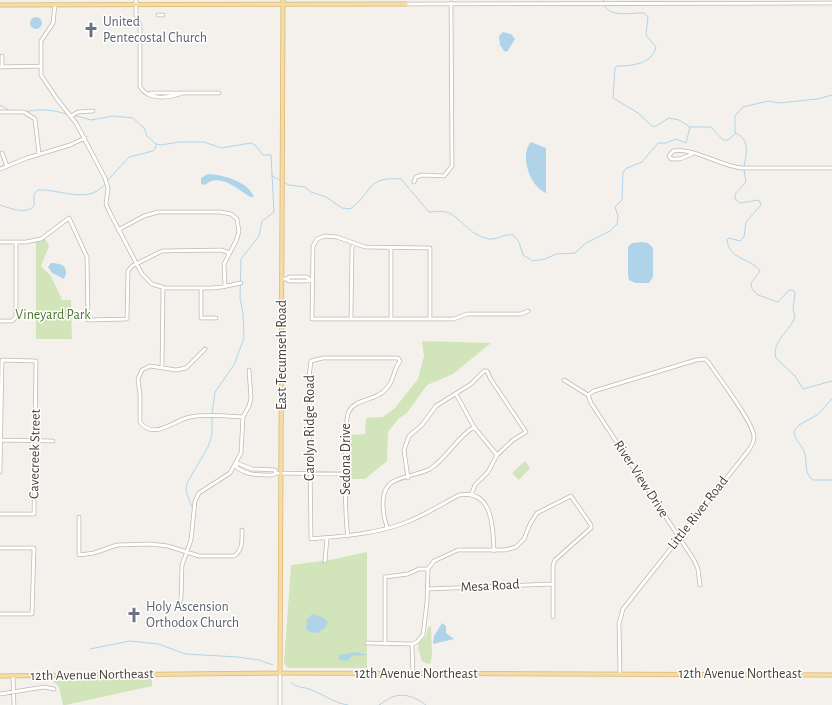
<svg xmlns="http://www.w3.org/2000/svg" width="832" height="705" font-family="'Alegreya Sans',sans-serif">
	<rect width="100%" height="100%" fill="#f4f1ec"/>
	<!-- green -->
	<path fill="#d2e4b9" d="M45 239 49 246 41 266 51 276 62 300H71L72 339H36V242Z
		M422 341 491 343 453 374 427 385 406 414 399 418 388 432 387 461 365 479H350L349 435 365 434 366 418 383 417 395 408 418 379 424 356Z
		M525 461 530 468 519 480 512 473Z
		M367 552V668H288L284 663 291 565 330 560Z
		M431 625 432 656 430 664 425 663 422 661 418 648 419 643 426 637 428 628Z
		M152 678V686L66 705H63L59 687 53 681Z"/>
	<!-- water -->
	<path fill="#afd4ea" d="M30 23a6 6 0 1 1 12 0a6 6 0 1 1-12 0Z
		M503 32 511 34 515 39 507 52 504 51 500 45 499 36Z
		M531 142 546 148V193C530 187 519 155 531 142Z
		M208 174C223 175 248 181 254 197H250C238 189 219 172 205 185L201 184V178Z
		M642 242 648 243 653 248V277L649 283H635L629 280 628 275V247L632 243Z
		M51 263C59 263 67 265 66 274L64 279 52 273 48 267Z
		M312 614 323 617 328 622 326 627 318 633 309 632 306 629 307 620Z
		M442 623 446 626V633L454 639 433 644 434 636Z
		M357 652 368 655 352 656 348 661 339 660V655Z"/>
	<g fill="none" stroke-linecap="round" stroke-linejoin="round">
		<!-- stream -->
		<path stroke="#afd4ea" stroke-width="1" d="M603 0C605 20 632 12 644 13L648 17 646 35 656 47C652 64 632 66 617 66L615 68 613 98 638 113 652 126H656L669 118 679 120 690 127H711L723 140H728L735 134
			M0 105 10 111
			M26 112C38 108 54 110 66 114
			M73 115 91 120 113 116 133 118 144 128 147 136 156 144 161 145 179 142H204L221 148 251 143 255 145 263 155H271L274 212 262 221 259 236 241 259 240 298 243 313 244 338 234 365 215 392 212 414
			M735 133C751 139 746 154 744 167
			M735 133V116L743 107 768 101 779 103 817 99 832 95
			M744 170 746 182 735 194V199L740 203 759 200 761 205 746 222 744 237 740 241 729 238 727 240C729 260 751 258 760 271L751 283 752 289 758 295 778 302 789 290H793L795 293 793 310 795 317C790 331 771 342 776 358L795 376 803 389 832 381
			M272 176 280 180
			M107 181 129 157 153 151 155 149 156 145
			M283 182 289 185 305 187 311 192 326 197 342 208 350 209C373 193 365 176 401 179L429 212C436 212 445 210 451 214 465 223 470 235 489 239 498 240 504 233 513 235L519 242 523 255 533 261 545 259 556 254 575 253 586 243 610 231 617 224 618 216 615 207 622 200 623 172 627 168 642 162 658 143H666L676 139 686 143 690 127
			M0 205C9 208 27 215 34 206V194L38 190C61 189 89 205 105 184
			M832 399 817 415 799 425 794 431C794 441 803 445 805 454 807 464 804 473 813 480H832
			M193 510 186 491 187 483 208 447 212 435V417
			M90 649 130 641 158 644 186 654 238 657 259 660 273 665
			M291 682C294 687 303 687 309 689 322 693 333 703 348 705
			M379 705C383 703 387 699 392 697 404 692 417 698 426 705"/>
		<defs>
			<path id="minor" d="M136 0V15L140 25V87C149 101 169 98 183 93
				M406 4 832 3
				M55 5 53 23 41 41V75L57 99 76 123 105 178 108 188 106 204 110 213 142 274 152 284 165 288H211L222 287 241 283
				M158 15H163
				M2 56V67
				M0 67 41 66
				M150 93H219
				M0 112H24L35 119 39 154
				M71 116 78 112 93 111
				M2 153 7 166
				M692 154 680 159H671L669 156 673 151C693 147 720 166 741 168H832
				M0 169 27 158 70 145 85 138
				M414 182 416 177 422 175 444 176 452 166 451 3
				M118 230 144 216 158 212H220L231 214 237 219 239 232 236 241 224 264 225 286
				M0 242H26L41 239 69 218 87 257 88 320 127 319 128 271 132 266 162 251 221 250 230 253
				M282 279H287L289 281H307L312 279
				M287 279 289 277H307L309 279
				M201 288V318H216
				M351 318 352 248 354 243
				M391 319V248
				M430 319V248L365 247 337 237 325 236 317 239 313 246 312 319H454L467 314H521L528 311
				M0 321H12L16 317V242
				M205 349 186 368 176 370 150 366 142 370 138 379 140 395V422C154 441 174 420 190 417 207 414 226 416 243 417
				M162 368 163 287
				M564 380 588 395
				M456 394 474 427 497 455
				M588 395 594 391 696 360 705 359 709 363C718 377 754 423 754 437 754 442 751 447 748 451L623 609 619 624 620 674
				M588 395 591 403 694 560 698 569 700 585
				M0 440 53 441
				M237 463 236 467C248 476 260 475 273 475L276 473 346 474
				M237 463 252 469 275 470 276 473
				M0 472 2 360 36 361 34 514H0
				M408 478 404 450 409 436 422 425 436 406 471 384 484 371H487L490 378 526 432 513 440 497 455 488 472 475 485 471 495
				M79 517V555L94 553 117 545 150 544 168 546 199 556H234C243 550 242 540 242 530
				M387 527C383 516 380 496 388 486 394 477 419 475 430 469 448 457 456 438 474 427
				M348 536C345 521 343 421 349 411 356 399 372 401 383 392 395 382 392 372 400 361L398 358H323L311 361 309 377 311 539C343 536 377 534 407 522 425 515 442 504 459 495 493 489 493 527 494 551
				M0 548H34L32 614H0
				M325 561 327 538
				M428 589 552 584
				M178 606 181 599 182 565 191 540 195 501 199 493 230 473 241 453 243 417 249 406 251 398 249 370
				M367 643 412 644 417 642 423 635 427 602 428 569 434 561 458 550H505L516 547 524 539 530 524 537 513 571 496 591 525V528L555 560 553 565V617
				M385 644V577L408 574 419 569H428
				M412 644 413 673
				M280 673V705
				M13 676 14 705
				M0 694 44 687 54 689"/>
			<path id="major" d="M0 5 406 4
				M280 673 283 0
				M0 676 280 673 832 675"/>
		</defs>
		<!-- minor casing -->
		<use href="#minor" stroke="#bfb9af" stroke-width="4.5"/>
		<!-- major casing -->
		<use href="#major" stroke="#d9b875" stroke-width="5"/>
		<!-- minor -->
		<use href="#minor" stroke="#fff" stroke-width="3"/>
		<!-- major -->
		<use href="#major" stroke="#f5dba4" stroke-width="3.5"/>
	</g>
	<!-- icons -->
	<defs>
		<symbol id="church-bare" viewBox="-9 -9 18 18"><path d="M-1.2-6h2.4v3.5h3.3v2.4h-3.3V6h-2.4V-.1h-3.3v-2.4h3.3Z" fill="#6b7280" stroke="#fff" stroke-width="2.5" paint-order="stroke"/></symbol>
	</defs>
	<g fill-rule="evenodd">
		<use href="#church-bare" x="80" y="19" width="22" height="22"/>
		<use href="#church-bare" x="123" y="604" width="22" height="22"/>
	</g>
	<g text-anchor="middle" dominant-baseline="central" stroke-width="3" stroke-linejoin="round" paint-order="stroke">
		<!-- worship labels -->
		<g font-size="14" fill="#5b616d" stroke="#fff" text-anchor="start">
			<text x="103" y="22">United<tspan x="103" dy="16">Pentecostal Church</tspan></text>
			<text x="146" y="607">Holy Ascension<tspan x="146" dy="16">Orthodox Church</tspan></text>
		</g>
		<!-- park labels -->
		<g font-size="14" fill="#4d7532" stroke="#fff">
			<text x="53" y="315">Vineyard Park</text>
		</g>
		<!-- street labels -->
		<g font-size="14" fill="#48423a" stroke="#fff">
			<text transform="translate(282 355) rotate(-90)">East Tecumseh Road</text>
			<text transform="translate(310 428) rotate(-90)">Carolyn Ridge Road</text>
			<text transform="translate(35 454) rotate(-89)">Cavecreek Street</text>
			<text transform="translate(346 459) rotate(-90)">Sedona Drive</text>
			<text transform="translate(641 479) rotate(57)">River View Drive</text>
			<text transform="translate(698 513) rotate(-52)">Little River Road</text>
			<text transform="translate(490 586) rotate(-3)">Mesa Road</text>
			<text x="416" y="674">12th Avenue Northeast</text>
			<text x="740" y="674">12th Avenue Northeast</text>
			<text transform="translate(92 675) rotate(-1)">12th Avenue Northeast</text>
		</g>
	</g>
</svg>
